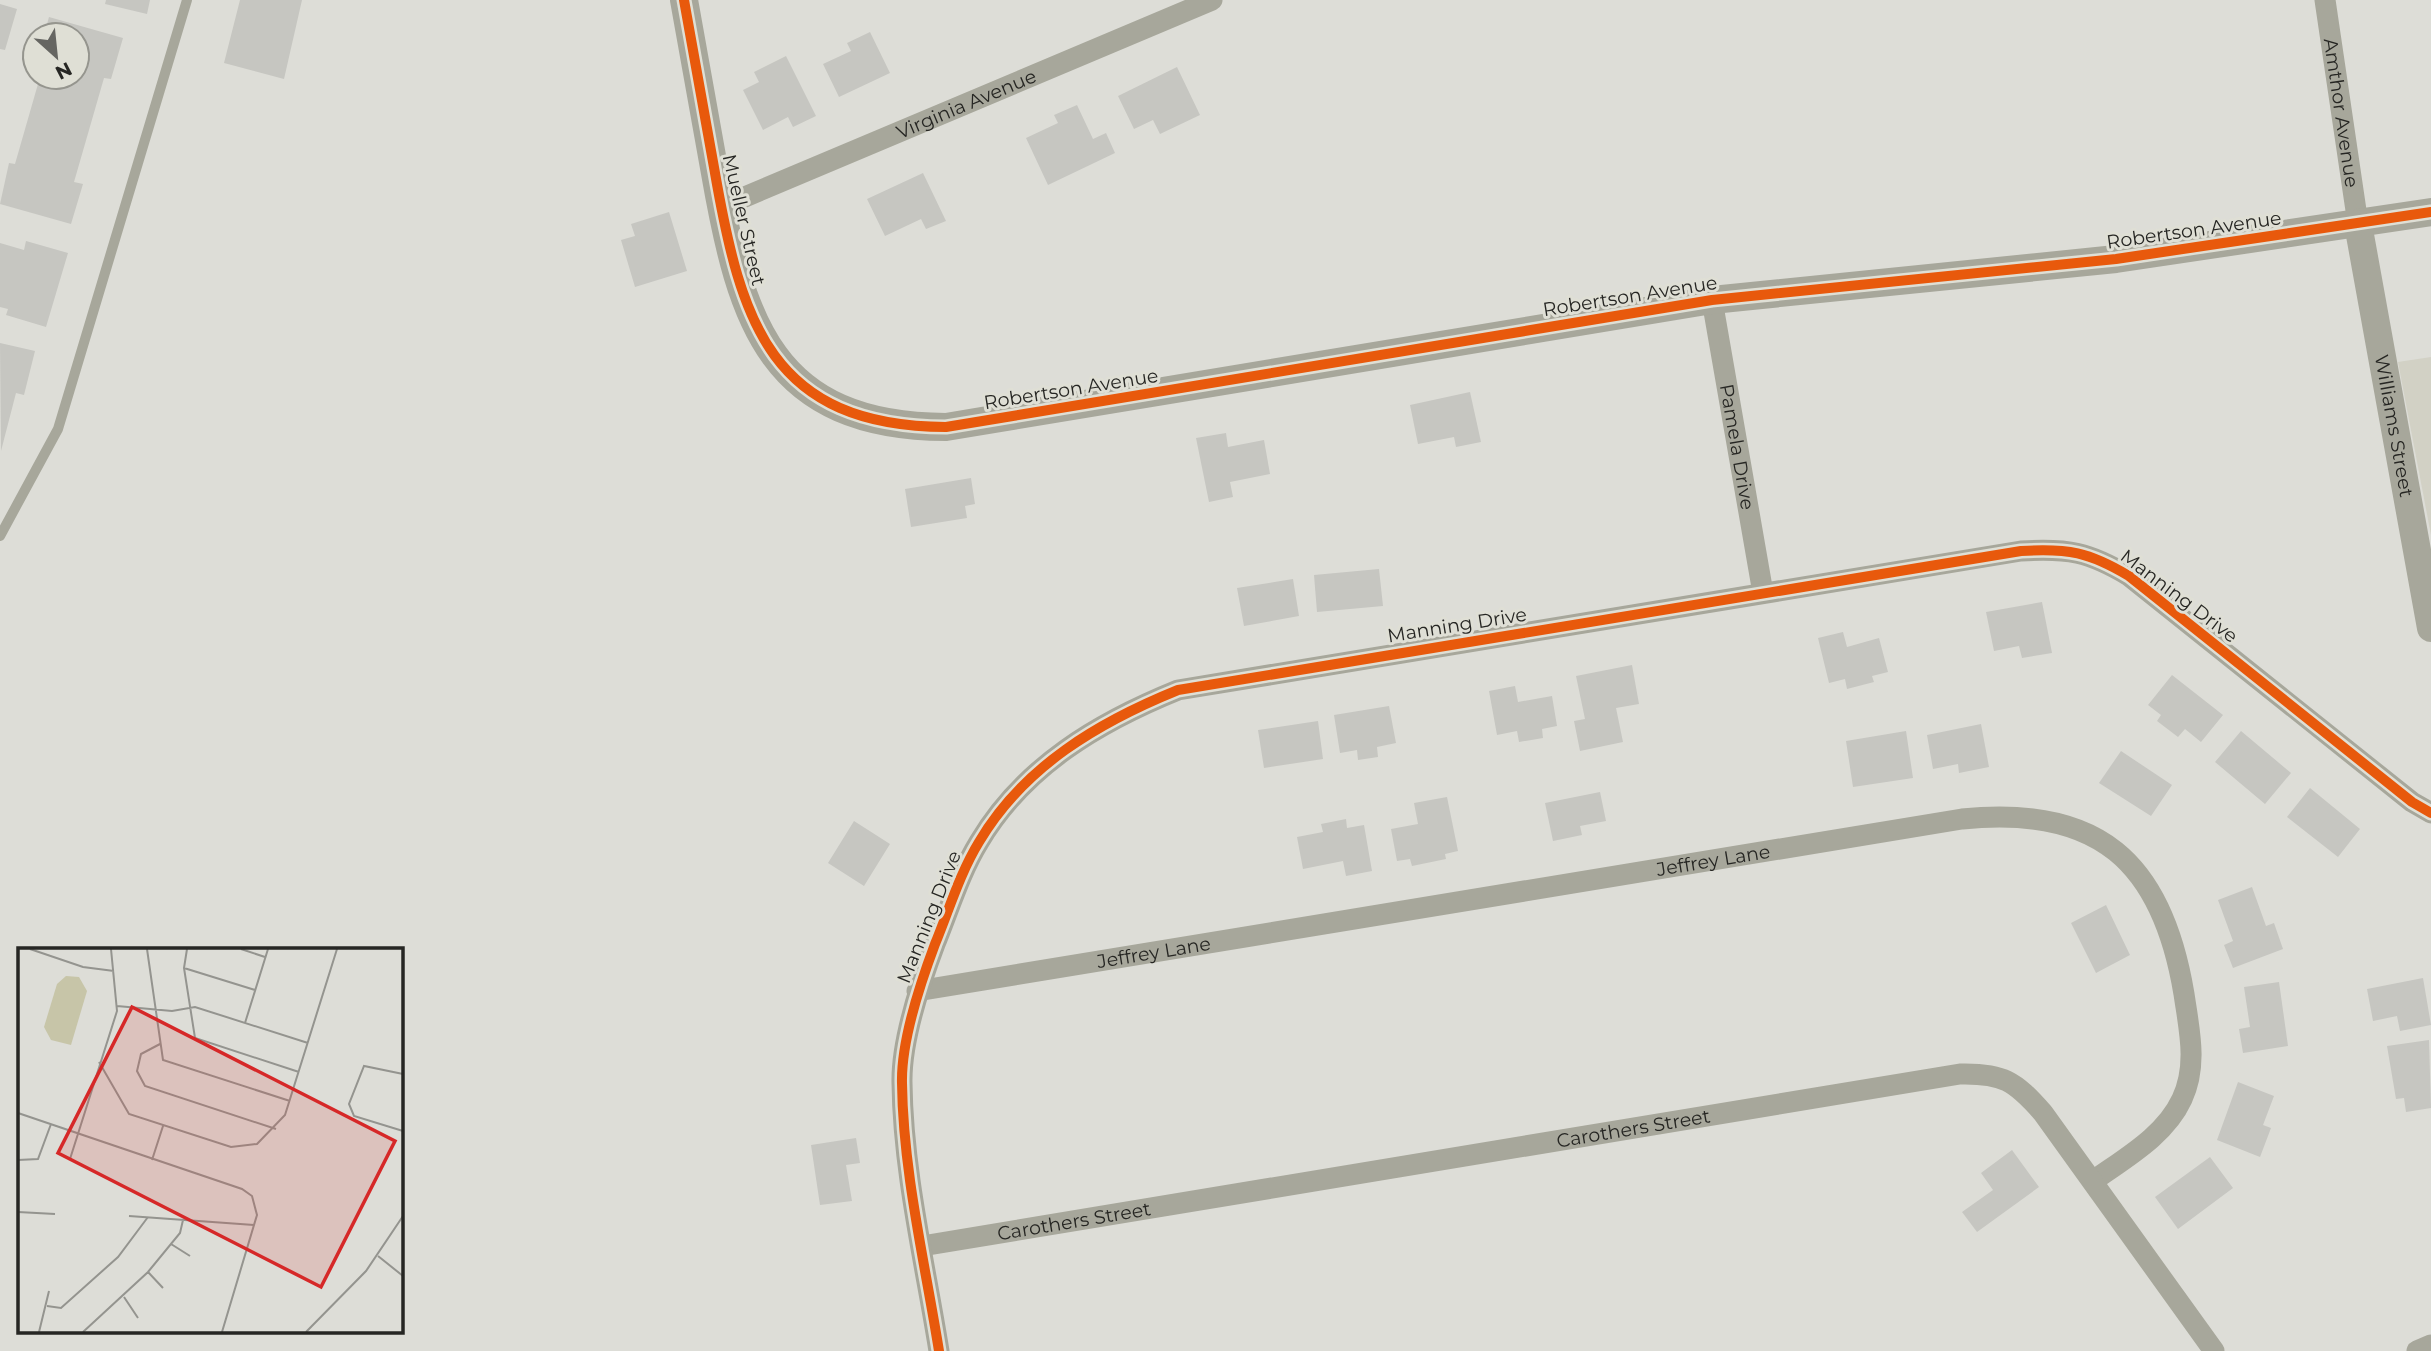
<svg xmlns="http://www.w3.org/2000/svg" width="2431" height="1351" font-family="Montserrat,sans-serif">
	<rect width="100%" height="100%" fill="#ddddd7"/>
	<!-- built -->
	<path fill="#d2d1c5" d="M2431 357V535L2398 362Z"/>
	<!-- building -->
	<path fill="#c6c6c1" d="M106 0H150L147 14 105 4Z
		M240 0H302L284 79 224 63Z
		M0 4 17 9 5 50 0 49Z
		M49 17 123 38 111 79 104 78 74 182 83 184 71 224 0 204 9 163 15 164 40 77H77V35H44Z
		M870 32 890 73 839 97 823 64 851 51 847 43Z
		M786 56 816 116 793 127 788 117 763 130 743 90 759 82 754 72Z
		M1177 67 1200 115 1160 134 1153 120 1134 129 1118 96Z
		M1077 105 1093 139 1106 133 1115 153 1048 185 1026 138 1058 123 1054 115Z
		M923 173 946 221 926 229 921 219 885 236 867 199Z
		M669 212 687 271 635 287 621 240 635 236 631 224Z
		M26 241 68 253 46 327 6 315 8 309 0 307V243L24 250Z
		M0 343 35 351 24 395 16 393 1 451Z
		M1470 392 1481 442 1456 447 1454 437 1418 444 1410 405Z
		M1226 433 1228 447 1264 440 1270 474 1230 482 1233 497 1209 502 1196 438Z
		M971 478 975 504 965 506 967 518 911 527 905 489Z
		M1379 569 1383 606 1317 612 1314 575Z
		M1293 579 1299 616 1244 626 1237 588Z
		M2042 602 2052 653 2022 658 2019 646 1994 651 1986 612Z
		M1843 632 1847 647 1879 638 1888 672 1872 676 1874 682 1847 689 1845 679 1829 683 1818 638Z
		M1632 665 1639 704 1616 708 1623 742 1580 751 1574 721 1585 719 1576 676Z
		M2172 675 2223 715 2201 742 2185 729 2178 737 2157 721 2161 715 2148 705Z
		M1515 686 1518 702 1552 696 1557 726 1542 729 1543 738 1519 742 1517 731 1497 735 1489 691Z
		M1389 706 1396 743 1377 747 1378 757 1358 760 1357 750 1340 753 1334 715Z
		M1318 721 1323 759 1264 768 1258 730Z
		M1981 724 1989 767 1959 773 1958 764 1933 769 1927 735Z
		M1906 731 1913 778 1853 787 1846 741Z
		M2241 731 2291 773 2265 804 2215 762Z
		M2121 751 2172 785 2151 816 2099 783Z
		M2310 788 2360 829 2338 857 2287 817Z
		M1600 792 1606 821 1580 826 1582 835 1553 841 1545 803Z
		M1447 797 1458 851 1445 854 1446 859 1412 866 1410 859 1397 861 1391 829 1418 824 1414 803Z
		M1346 819 1347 828 1364 825 1372 871 1346 876 1343 861 1303 869 1297 837 1323 832 1321 824Z
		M854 821 890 844 864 886 828 863Z
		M2252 887 2266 926 2274 923 2283 949 2233 968 2224 945 2233 941 2218 900Z
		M2106 905 2130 955 2096 973 2071 923Z
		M2423 978 2431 1025 2400 1031 2397 1016 2373 1021 2367 989Z
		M2279 982 2288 1046 2243 1053 2239 1029 2250 1027 2244 987Z
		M2429 1040 2431 1108 2406 1112 2404 1098 2396 1099 2387 1046Z
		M2238 1082 2274 1096 2263 1125 2271 1128 2260 1157 2217 1140Z
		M856 1138 860 1163 846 1165 852 1201 820 1205 811 1145Z
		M2012 1150 2039 1187 1977 1232 1962 1212 1993 1190 1981 1173Z
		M2210 1157 2233 1188 2178 1229 2155 1197Z"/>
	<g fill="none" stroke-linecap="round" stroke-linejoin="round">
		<!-- lane -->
		<path stroke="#a7a79b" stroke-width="10" d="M0 536 58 429 187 0"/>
		<!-- street -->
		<g stroke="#a7a79b" stroke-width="21">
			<path id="s1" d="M2325 0 2358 224"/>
			<path id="s2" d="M721 207 1212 0"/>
			<path id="s3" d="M1712 300 1763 593"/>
			<path id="s4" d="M917 991 1962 819C2098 805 2162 861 2184 994 2189 1029 2198 1065 2182 1099 2165 1136 2125 1158 2093 1181"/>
			<path id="s5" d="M922 1246 1960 1074C2003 1073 2015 1081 2043 1113L2214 1351"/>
			<path d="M939 1351C925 1263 903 1172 902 1083 901 1040 920 984 935 944 949 910 960 873 979 842 1024 766 1099 722 1178 690L2021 551C2068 548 2089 552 2129 576L2412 802 2431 813"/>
			<path d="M2417 1351 2431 1345"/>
		</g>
		<!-- secondary -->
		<g stroke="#a7a79b" stroke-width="28">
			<path d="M684 0C694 58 705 115 715 173 741 322 771 426 946 427L1712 300 2116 259 2431 212"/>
			<path id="s6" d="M2358 224 2431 628"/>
		</g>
		<defs>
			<path id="cycleway" d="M684 0C694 58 705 115 715 173 741 322 771 426 946 427L1712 300 2116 259 2431 212
				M939 1351C925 1263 903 1172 902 1083 901 1040 920 984 935 944 949 910 960 873 979 842 1024 766 1099 722 1178 690L2021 551C2068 548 2089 552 2129 576L2412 802 2431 813"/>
		</defs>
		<!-- cycleway casing -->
		<use href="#cycleway" stroke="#dfdfd5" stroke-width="15"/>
		<!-- cycleway -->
		<use href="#cycleway" stroke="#e8590c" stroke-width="10"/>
	</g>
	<g text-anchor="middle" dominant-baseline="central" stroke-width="6" stroke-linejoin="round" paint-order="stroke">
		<!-- street labels -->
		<g font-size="19" fill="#262623" stroke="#dfdfd5">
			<text stroke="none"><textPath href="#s2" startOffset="266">Virginia Avenue</textPath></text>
			<text stroke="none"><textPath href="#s1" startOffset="114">Amthor Avenue</textPath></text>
			<text transform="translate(744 220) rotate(77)">Mueller Street</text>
			<text transform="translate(2194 230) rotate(-8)">Robertson Avenue</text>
			<text transform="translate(1630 296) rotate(-9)">Robertson Avenue</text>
			<text transform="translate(1071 389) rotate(-9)">Robertson Avenue</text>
			<text stroke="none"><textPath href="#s6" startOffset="205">Williams Street</textPath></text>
			<text stroke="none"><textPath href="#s3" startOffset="149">Pamela Drive</textPath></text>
			<text transform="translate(2179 596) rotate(37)">Manning Drive</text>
			<text transform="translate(1457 625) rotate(-9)">Manning Drive</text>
			<text stroke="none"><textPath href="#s4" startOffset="807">Jeffrey Lane</textPath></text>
			<text transform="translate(929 917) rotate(-68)">Manning Drive</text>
			<text stroke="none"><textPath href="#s4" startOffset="240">Jeffrey Lane</textPath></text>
			<text stroke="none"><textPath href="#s5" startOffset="721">Carothers Street</textPath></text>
			<text stroke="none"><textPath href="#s5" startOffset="154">Carothers Street</textPath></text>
		</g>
	</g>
	<!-- overview -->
	<g transform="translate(18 948)">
		<rect width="385" height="385" fill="#ddddd7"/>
		<path d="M48 28 61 29 69 43 53 97 33 92 26 79 39 36Z" fill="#c7c5a8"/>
		<path fill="none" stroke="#94948f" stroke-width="2" d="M12 1 65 19 96 23M129 1 145 112 272 153M169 1 166 20 177 90 281 124M223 1 247 9M166 20 237 42M99 58 154 63 177 59 290 95M227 75 250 1M142 96 123 106 119 123 127 138 258 181M81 114 111 166 213 199 239 196 267 167 319 1M385 126 346 118 331 156 336 168 385 183M0 165 224 241 234 248 239 267 204 384M52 211 99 63 93 1M0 212 20 211 33 176M134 212 145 178M0 264 37 266M111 268 236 277M153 296 172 308M360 308 385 328M130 324 145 340M106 349 120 370M29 358 43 360 100 309 130 269M21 384 31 343M65 384 130 324 162 285 165 272M288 384 348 323 385 268"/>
		<path fill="#d62828" fill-opacity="0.15" stroke="#d62828" stroke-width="3.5" d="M114 59 377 193 303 339 40 205Z"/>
		<rect width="385" height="385" fill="none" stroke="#262623" stroke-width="3.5"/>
	</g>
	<!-- north arrow -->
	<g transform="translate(56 56) rotate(153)"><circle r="33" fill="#dfdfd5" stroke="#95958e" stroke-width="2"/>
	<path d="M0-5L12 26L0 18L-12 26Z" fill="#666662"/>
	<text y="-10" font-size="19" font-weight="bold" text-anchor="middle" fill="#262623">N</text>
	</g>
</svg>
